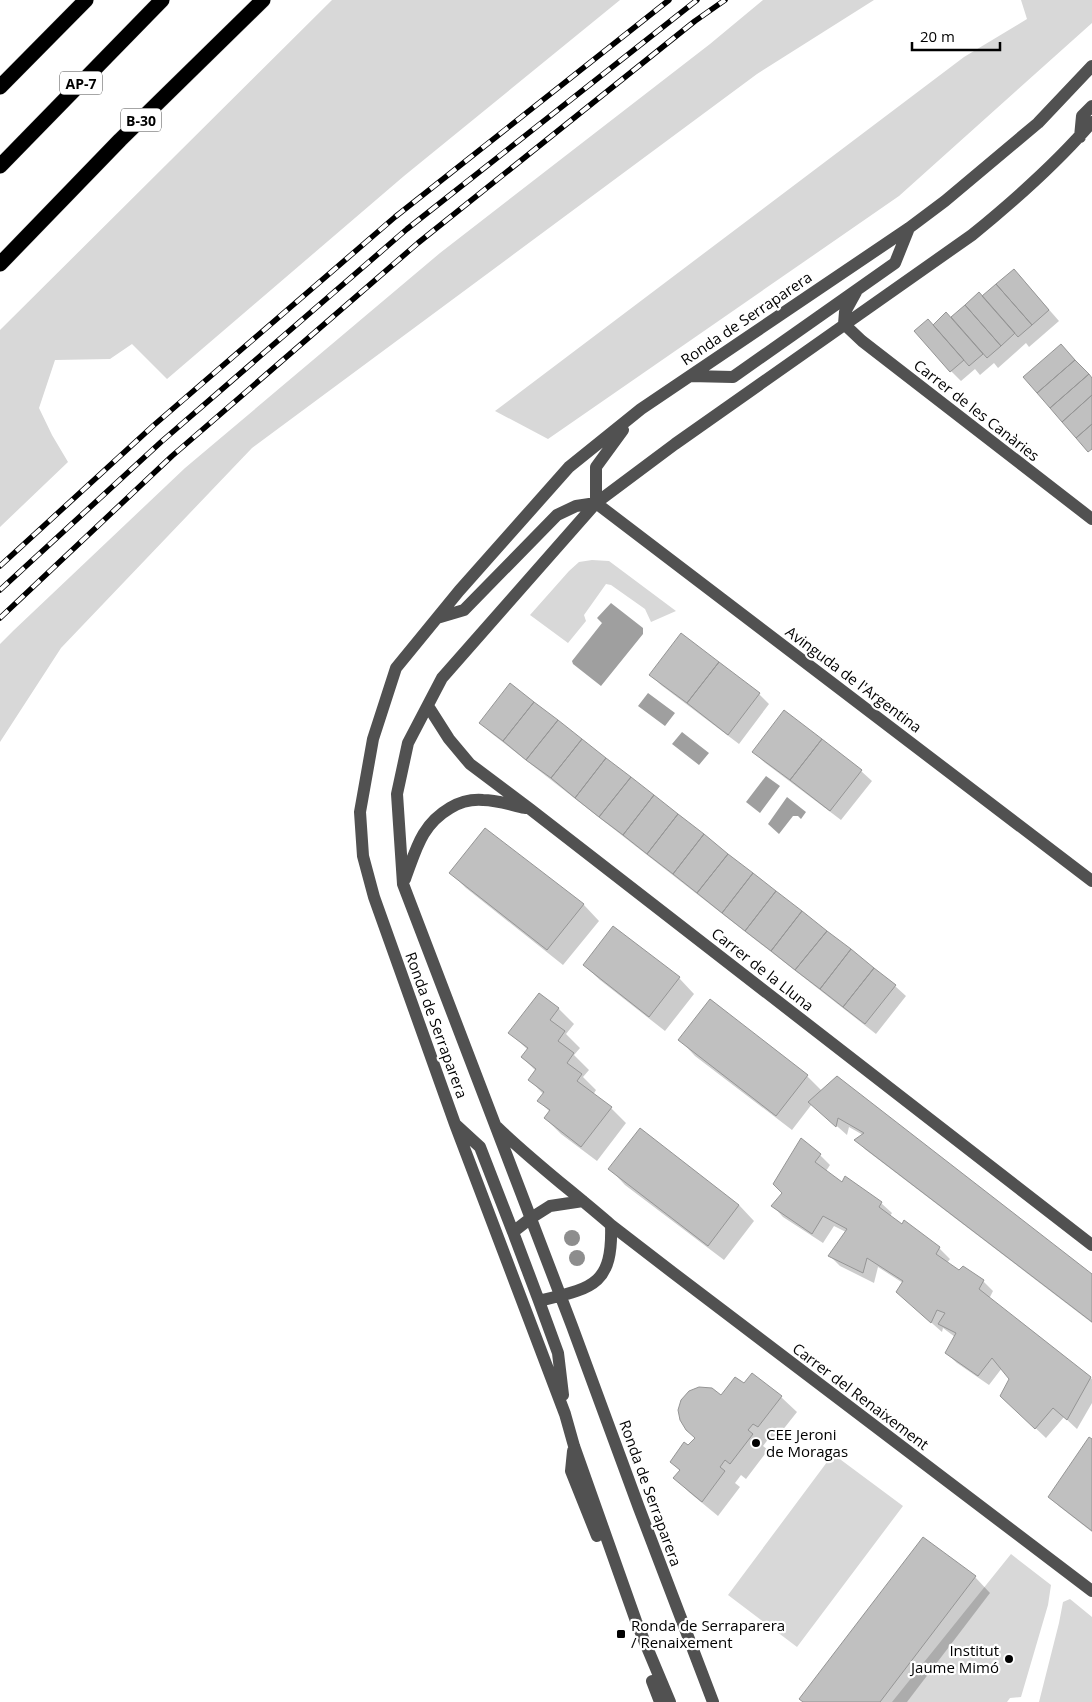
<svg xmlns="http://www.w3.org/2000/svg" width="1092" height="1702" font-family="'Open Sans',sans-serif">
	<rect width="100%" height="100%" fill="#fff"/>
	<!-- green -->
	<path fill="#d8d8d8" d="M332 0H620L404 176 167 379 132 344 110 359 55 360 39 408 52 435 68 462 0 527V330Z
		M763 0H874L757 74 252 448 61 648 0 742V644L13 631 185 468 440 253 710 44Z
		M1021 0H1092V23L899 196 548 439 495 411 964 57 1027 19Z
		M592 560 609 561 676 611 651 622 645 609 611 585 606 584 584 615 586 621 568 643 530 615 569 571 579 562Z
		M833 1454 903 1506 797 1647 728 1595Z
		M1011 1554 1051 1585 1048 1605 1021 1697 1010 1698 1007 1702H892Z
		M1070 1599 1092 1617V1702H1039L1059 1623 1063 1602Z"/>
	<!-- water -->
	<path fill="#9f9f9f" d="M611 603 643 628V634L601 686 573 664 572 661 602 623 597 618Z
		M648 693 675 713 665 726 638 706Z
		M682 732 709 753 699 765 672 744Z
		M766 776 780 786 760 813 746 802Z
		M787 797 806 812 801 819 798 816H793L779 834 768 824Z"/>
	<!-- shadow -->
	<path fill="#0003" d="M1024 281 1059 321 1029 347 1026 343 998 368 994 363 980 375 975 369 961 381 951 371 933 326 951 319 979 294 983 298Z
		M651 675 759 694 769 704 739 744 661 685Z
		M481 723 895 986 906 996 876 1034 491 733Z
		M754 752 861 771 872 781 841 820 764 762Z
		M485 830 584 905 599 921 563 965 466 888 451 873Z
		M584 965 679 978 694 994 665 1031 600 980Z
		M539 995 559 1009 574 1024 566 1034 580 1048 574 1055 589 1070 583 1077 596 1090 593 1095 611 1108 626 1123 597 1161 561 1134 545 1118 550 1112 539 1101 544 1095 530 1080 536 1071 522 1057 528 1050 510 1033Z
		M680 1040 807 1076 822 1091 1092 1275V1323L866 1150 856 1140 863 1135 849 1127 847 1135 812 1104 792 1130 695 1056Z
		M820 1155 830 1165 826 1171 842 1184 881 1203 892 1213 890 1216 903 1226 905 1222 939 1248 950 1259 947 1263 959 1271 983 1281 993 1291 989 1299 1092 1379V1403L1077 1429 1064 1417 1046 1438 1012 1406 1011 1379 1002 1368 989 1385 957 1363 946 1353 955 1337 943 1328 942 1332 908 1302 903 1283 878 1267 874 1283 840 1266 830 1256 846 1232 834 1226 823 1243 783 1217 773 1206Z
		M610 1169 739 1205 754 1221 724 1260 625 1185Z
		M744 1385 781 1397 797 1412 774 1441 769 1438 763 1446 768 1450 746 1479 741 1475 735 1483 740 1487 718 1516 690 1493 675 1478 680 1471 672 1462 689 1447 696 1438 722 1396Z
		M1092 1441V1532L1060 1507 1049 1497Z
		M923 1538 975 1577 990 1593 907 1702H804Z"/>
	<!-- building -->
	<path fill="#c0c0c0" stroke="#959595" d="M1014 269 1049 310 1032 325 996 284Z
		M996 284 1032 325 1018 337 982 296Z
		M979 292 1015 333 1001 346 965 305Z
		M965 305 1001 346 987 358 951 317Z
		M946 312 983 354 969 366 933 325Z
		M928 319 964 360 950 372 914 331Z
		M1061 344 1075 360 1037 393 1023 377Z
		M1075 360 1089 374 1050 408 1037 393Z
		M1089 374 1092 378V395L1062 422 1050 408Z
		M1092 395V424L1076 438 1062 422Z
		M1092 424V449L1088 452 1076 438Z
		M681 633 719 662 687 703 649 675Z
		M719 662 760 693 728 735 687 703Z
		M510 683 534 702 503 741 479 723Z
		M534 702 558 720 526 760 503 741Z
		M784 710 822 739 790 780 752 752Z
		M558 720 582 739 551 778 526 760Z
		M582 739 606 758 575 798 551 778Z
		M822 739 862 770 830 811 790 780Z
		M606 758 631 777 599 817 575 798Z
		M631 777 654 795 623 835 599 817Z
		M654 795 678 814 647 854 623 835Z
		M678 814 704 834 673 874 647 854Z
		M485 828 584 904 547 950 449 873Z
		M704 834 728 854 697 893 673 874Z
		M728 854 753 873 722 913 697 893Z
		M753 873 776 891 745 931 722 913Z
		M776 891 802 911 771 951 745 931Z
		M802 911 827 931 795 970 771 951Z
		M613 926 680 977 649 1017 583 965Z
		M827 931 851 949 820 989 795 970Z
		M851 949 874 968 843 1007 820 989Z
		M874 968 896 985 865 1024 843 1007Z
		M539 993 559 1008 550 1020 565 1031 558 1041 574 1053 567 1063 582 1074 577 1081 612 1107 581 1147 544 1118 550 1110 537 1101 544 1092 528 1080 536 1069 521 1057 528 1048 508 1033Z
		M710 999 808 1075 776 1116 678 1040Z
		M837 1076 1092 1274V1322L854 1140 864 1133 838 1118 836 1127 808 1102Z
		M640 1128 739 1205 708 1246 608 1169Z
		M801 1138 821 1154 815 1162 842 1182 845 1176 882 1202 879 1207 902 1224 904 1220 940 1247 936 1254 959 1270 963 1266 984 1280 979 1289 1091 1377 1067 1420 1053 1408 1035 1429 1000 1396 1009 1379 992 1358 978 1376 945 1353 956 1333 938 1324 945 1313 937 1310 931 1323 896 1292 903 1281 867 1258 863 1273 828 1256 847 1229 823 1216 812 1234 771 1206 782 1193 773 1184Z
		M752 1373 782 1396 758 1427 753 1424 748 1430 753 1434 730 1464 725 1460 720 1467 725 1471 702 1502 673 1478 680 1470 670 1462 684 1442 688 1445 695 1438 686 1430 680 1420 678 1410 681 1400 689 1391 699 1387 712 1388 721 1395 735 1377 744 1383Z
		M1089 1437 1092 1439V1531L1048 1497Z
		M923 1537 976 1576 880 1702H803L799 1699Z"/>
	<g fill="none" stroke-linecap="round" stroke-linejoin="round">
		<defs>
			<path id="highway" d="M0 87 86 0
				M0 166 162 0
				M0 264 120 140 263 0"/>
		</defs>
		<!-- highway casing -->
		<use href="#highway" stroke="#dbdbdb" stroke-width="16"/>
		<!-- minor -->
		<path stroke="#515151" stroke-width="12" d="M1080 137 1082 116 1092 106
			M844 324 862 341 1092 519
			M844 324 845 312 856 292
			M690 376 733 377 895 263 909 228
			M596 503 1092 881
			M596 503V467L623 430
			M437 618 464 610 557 515 576 506 596 503
			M428 706 449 739 470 764 530 809 1092 1245
			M405 879C416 850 421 825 450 808 460 802 470 799 483 800 497 800 511 805 525 808
			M456 1125 480 1147 513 1232
			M497 1127C533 1162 573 1192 611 1225 613 1286 592 1288 539 1301L513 1232 531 1218 550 1206 583 1201
			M611 1225 672 1272 1092 1591
			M539 1301 558 1353 563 1395
			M573 1451 571 1471 597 1536
			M652 1681 660 1702
			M670 1702 636 1621 574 1446 565 1414 455 1124 374 897 363 856 360 812 373 739 396 668 459 591 569 467 641 409 909 228 945 201 1038 123 1092 66
			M713 1702 639 1508 572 1326 403 884 397 794 408 743 442 678 596 503 675 444 972 235C1015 200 1056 164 1092 122"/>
		<!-- highway -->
		<use href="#highway" stroke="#000" stroke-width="15"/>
		<defs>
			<path id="rail" d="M0 566 154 425 395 217 669 0
				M0 590 161 442 407 229 697 0
				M0 618 172 456 418 243 695 21 725 0"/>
		</defs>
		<!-- rail casing -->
		<use href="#rail" stroke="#000" stroke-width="5.5"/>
		<!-- rail -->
		<use href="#rail" stroke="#fff" stroke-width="4" stroke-dasharray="11" stroke-linecap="butt"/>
	</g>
	<!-- trees -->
	<g fill="#8d8d8d">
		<circle cx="572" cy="1238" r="8"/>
		<circle cx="577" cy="1258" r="8"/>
	</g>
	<!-- markers -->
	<g fill="#000" stroke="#fff" stroke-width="2">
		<circle cx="756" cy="1443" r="5"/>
		<rect x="616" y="1629" width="10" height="10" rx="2.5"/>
		<circle cx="1009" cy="1659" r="5"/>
	</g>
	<g text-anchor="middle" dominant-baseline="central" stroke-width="4.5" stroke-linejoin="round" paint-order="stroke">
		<!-- shield labels -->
		<g fill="#fff" stroke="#4c4c4c" stroke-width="1">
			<rect x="60" y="71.5" width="42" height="23" rx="4"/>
			<rect x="121" y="108.5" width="40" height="23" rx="4"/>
		</g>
		<g font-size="14" font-weight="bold" fill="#000">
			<text x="81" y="83">AP-7</text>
			<text x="141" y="120">B-30</text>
		</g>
		<!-- street labels -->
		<g font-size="15" fill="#000" stroke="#fff">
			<text transform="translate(746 318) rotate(-34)">Ronda de Serraparera</text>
			<text transform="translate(977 410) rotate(38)">Carrer de les Canàries</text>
			<text transform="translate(854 679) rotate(37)">Avinguda de l'Argentina</text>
			<text transform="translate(763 969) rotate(38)">Carrer de la Lluna</text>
			<text transform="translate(437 1025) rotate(70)">Ronda de Serraparera</text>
			<text transform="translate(861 1396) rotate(37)">Carrer del Renaixement</text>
			<text transform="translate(651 1493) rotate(70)">Ronda de Serraparera</text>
		</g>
		<!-- poi labels -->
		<g font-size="15" fill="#000" stroke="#fff" text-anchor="start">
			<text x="766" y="1434">CEE Jeroni<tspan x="766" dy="17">de Moragas</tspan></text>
			<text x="631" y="1625">Ronda de Serraparera<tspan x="631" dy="17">/ Renaixement</tspan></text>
			<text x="999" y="1650" text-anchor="end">Institut<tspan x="999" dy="17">Jaume Mimó</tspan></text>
		</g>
	</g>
	<!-- scale -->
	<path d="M912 42v8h88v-8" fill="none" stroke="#000000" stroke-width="2.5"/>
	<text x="920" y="42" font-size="15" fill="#000000" stroke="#ffffff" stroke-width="4" paint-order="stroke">20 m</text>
</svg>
